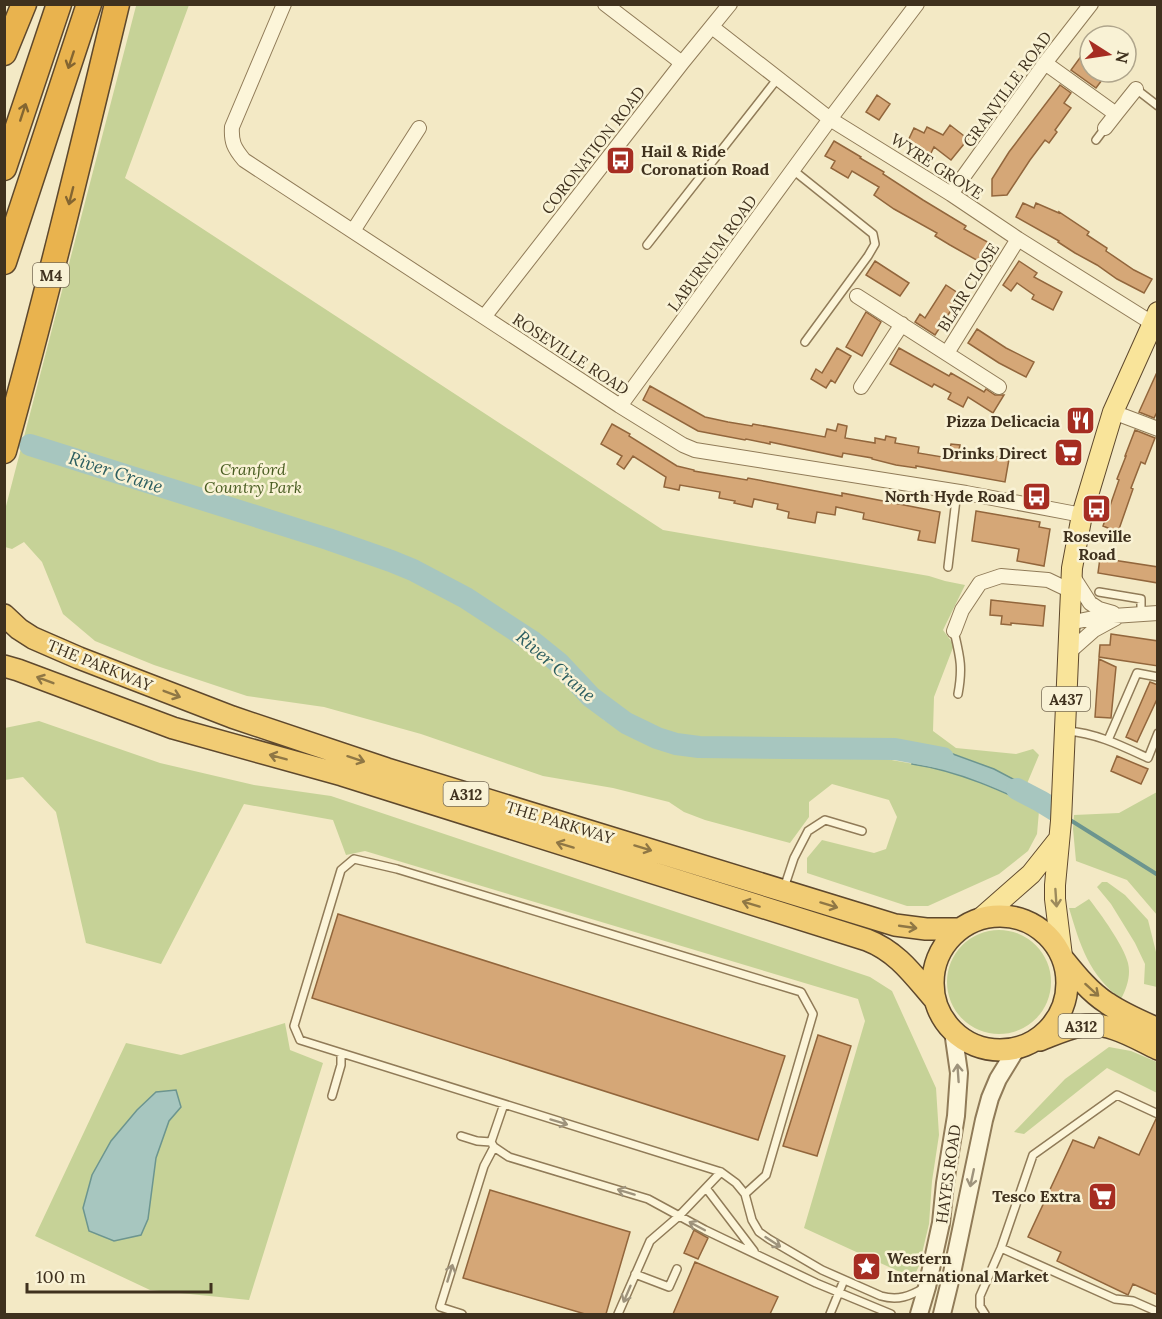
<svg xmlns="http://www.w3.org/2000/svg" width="1162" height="1319" font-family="Lora,serif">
	<rect width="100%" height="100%" fill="#f3e9c5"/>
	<!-- green -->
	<path fill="#c6d297" d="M132 5H189L125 178 663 530 929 576 945 581 965 585 943 630 954 645 934 697 933 731 956 748 1016 754 1033 749 1039 755 1026 786C1002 774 978 761 952 754 931 749 909 746 887 745L700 742C693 741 684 741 677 739 648 732 623 713 599 696L592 708 604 720 655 745 693 754 886 759 936 768 964 776 1030 804 1039 811 1037 834 1028 851 999 874 928 906H907L807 873V858L822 840 874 853 886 849 897 817 889 800 832 784 809 802V817L790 843 705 820 684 812 669 802 613 788 543 776 421 734 324 707 247 696 154 665 95 641 63 614 42 562 24 542 12 549 5 547V510L136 6Z
		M39 721 160 763 254 785 331 796 870 977 892 991 936 1088 939 1135 932 1181 929 1224 919 1266 913 1278 804 1228 865 1021 858 999 365 851 346 855 333 820 244 804 161 964 86 943 56 812 23 777 5 780V728Z
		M1157 792V915L1127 880 1076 861 1073 829 1074 815 1119 813Z
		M1102 882H1107L1125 895 1148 920 1157 956V987L1144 984 1145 964 1135 943 1111 904 1097 887Z
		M1089 899C1100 913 1124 946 1128 963 1131 975 1127 988 1121 999 1089 975 1080 945 1069 908H1075Z
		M947 982a52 52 0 1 1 104 0a52 52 0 1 1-104 0Z
		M285 1023 290 1050 323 1063 249 1300 150 1290 35 1236 126 1043 181 1055Z
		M1109 1047 1131 1051 1157 1062V1093L1107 1068 1024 1134 1014 1132 1065 1079Z"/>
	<!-- water -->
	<path fill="#a7c6bf" stroke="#6c958f" stroke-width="1.5" d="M914 747 953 754 994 769 1045 796 1044 811C1002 791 959 771 912 764Z
		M176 1090 181 1107 169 1121 156 1158 148 1219 141 1235 114 1241 89 1231 83 1208 92 1175 111 1141 137 1110 156 1092Z"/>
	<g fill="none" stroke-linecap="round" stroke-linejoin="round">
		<!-- stream -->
		<path stroke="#6c958f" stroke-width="4" d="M1067 818 1158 875"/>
		<!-- river -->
		<path stroke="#a7c6bf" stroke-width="22" d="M30 445 328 539 391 561 413 570 466 598 533 642 559 663 591 697 626 723 657 738 676 744 699 747 895 749 943 758
			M1017 789 1040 801 1058 812"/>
	</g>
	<!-- building -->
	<path fill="#d5a777" stroke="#92663c" stroke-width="1.5" d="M1090 44V72H1108L1096 88 1071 70Z
		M1060 85 1071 93 1064 103 1071 108 1055 130 1057 132 1049 143 1045 140 1030 160 1007 195 992 196V179L1009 152Z
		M877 95 890 104 879 120 866 112Z
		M950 125 968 139 951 160 934 147 930 155 907 143 914 128 924 133 927 127 943 135Z
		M834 141 861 157 860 158 884 172 883 174 923 200 966 226 964 229 1000 249 990 266 981 260 980 262 950 245 935 236 937 233 894 209 874 195 879 187 852 171 848 178 831 168 835 161 825 156Z
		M1023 203 1034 208 1036 203 1059 213V212L1089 232 1087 235 1107 248 1106 251 1134 270 1152 279 1144 293 1117 279 1097 265 1075 253 1058 242 1059 241 1016 217Z
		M875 261 909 283 900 296 866 275Z
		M1019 261 1037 273 1034 277 1062 292 1053 310 1032 299 1034 295 1017 283 1011 291 1003 285Z
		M946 285 961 295 935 335 915 322 920 314 925 318Z
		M866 312 881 322 862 356 846 347Z
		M977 329 1006 348 1034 362 1026 377 999 363 968 343Z
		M837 348 851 356 835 383 831 380 826 388 811 379 816 369 822 373Z
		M899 348 949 376 951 373 984 392 986 389 995 395H1004L993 413 968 397 963 407 948 399 951 393 934 384 932 387 890 364Z
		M1158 370V410L1154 418 1139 412Z
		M650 386 705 417 728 422 752 426 753 424 825 437 827 429 836 431 838 424 847 426 845 438 875 443V438L885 440 886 436 896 438 895 443 919 447 918 453 948 458 951 444 960 445 959 450 1009 459 1005 482 916 466V468L896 465 872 459V458L843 453 842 457 770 442V444L746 439 745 440 698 431 643 400Z
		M612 424 630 434 629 436 677 466 694 470V471L747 480 748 478 842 496V493L940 512 935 543 918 540 920 531 863 519 864 513 836 507 835 515 817 512 815 523 788 518 789 512 777 509 778 504 754 499 752 507 734 503 735 501 719 498 720 492 680 485 679 490 664 487 666 477 633 456 624 469 617 464 622 456 601 444Z
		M1135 430 1155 438 1145 464 1141 462 1131 488 1133 489 1118 532 1103 526 1119 480 1117 479 1126 456H1125Z
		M976 511 1040 522 1039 527 1050 529 1044 566 1017 561 1019 549 972 541Z
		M1100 558 1158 567V583L1098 573Z
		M991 600 1045 606 1043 626 1011 623V625L1001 624 1002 616 990 615Z
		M1111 634 1158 641V666L1099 657 1100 645H1110Z
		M1099 659 1116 667 1111 718 1095 717Z
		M1150 682 1158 685V697L1137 742 1126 737Z
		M1117 756 1148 769 1141 784 1111 771Z
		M338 914 785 1056 758 1140 312 998Z
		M818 1035 851 1046 817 1156 783 1146Z
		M1156 1119 1158 1120V1295L1133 1284 1128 1295 1057 1261 1061 1252 1028 1237 1073 1140 1094 1148 1099 1137 1139 1155Z
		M490 1190 630 1232 606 1314H585L463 1278Z
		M694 1230 708 1238 698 1259 684 1253Z
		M695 1262 778 1297 770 1314H673Z"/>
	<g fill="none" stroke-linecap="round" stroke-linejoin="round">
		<defs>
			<path id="service" d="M1136 89 1158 106
				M1096 140 1105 128
				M793 170 873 234 875 244 868 256 805 342
				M647 245 778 78
				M948 567 957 491
				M1099 592 1141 599V614
				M954 631C960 657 963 667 958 694
				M1067 731C1096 733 1122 746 1148 758L1158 733
				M1108 740 1137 673 1158 677
				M784 888 794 858 808 831 825 820 862 831
				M332 1096 341 1065V1053
				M461 1136 477 1141 491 1142
				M494 1147 509 1157 648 1199 705 1230 816 1283 891 1314
				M706 1188 754 1251
				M745 1194 766 1175 813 1014 801 992 397 869 354 859 341 870 294 1026 300 1040 721 1172 736 1183 745 1194 752 1220 759 1232 769 1239 822 1270 881 1296C898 1301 910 1296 924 1288
				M1001 1248 1115 1299 1133 1301 1158 1312
				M635 1274 669 1287 677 1269
				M462 1314 440 1307 484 1166 494 1147 491 1142 504 1104
				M618 1314 650 1241 679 1216 721 1172
				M830 1314 844 1280
				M985 1314 980 1306V1296L1001 1248 1033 1155 1117 1095 1158 1114"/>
			<path id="minor" d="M284 4 232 127C231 142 234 148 244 160L620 406 683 445 695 450 966 493 1082 515
				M605 4 682 63
				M712 27 830 119 951 194 1018 239 1152 323
				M1045 63 1116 114 1136 89
				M1105 128 1116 114
				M951 194 1045 63 1091 4
				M353 231 419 128
				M857 296 999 387
				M484 317 682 63 730 4
				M947 353 1018 239
				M861 387 902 324
				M620 406 830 119 917 4
				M1113 412 1158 429
				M1072 575 1090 603 1099 609 1113 613
				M1069 623 1098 617 1158 613
				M954 631 962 610 980 583 1001 576 1048 580 1071 591
				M1068 653 1094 630 1116 618"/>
			<path id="tertiary" d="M919 1314 927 1287 941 1223 945 1183 956 1116 959 1073 953 1031
				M942 1314 952 1273 984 1120 990 1098 998 1079 1017 1048"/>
			<path id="primary" d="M982 917 1031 874 1058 840
				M1062 956 1055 899V885L1061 821 1072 568 1082 515 1113 412 1158 312"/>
			<path id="trunk" d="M4 615 19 629 33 638 79 658 232 717 387 769 895 925 926 929H959
				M4 666 18 670 173 728 342 775 867 940C898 952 914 976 935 1000
				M933 983a67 67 0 1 1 134 0a67 67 0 1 1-134 0Z
				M1064 960C1077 976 1090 992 1107 1003 1123 1014 1140 1021 1158 1029
				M1040 1040C1053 1035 1067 1028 1081 1026 1109 1021 1133 1037 1158 1049"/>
			<path id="motorway" d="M4 53 24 4
				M4 168 59 4
				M4 262 89 4
				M4 451C45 303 81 154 117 4"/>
		</defs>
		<!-- service casing -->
		<use href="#service" stroke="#907b58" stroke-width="10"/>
		<!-- minor casing -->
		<use href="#minor" stroke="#907b58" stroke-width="16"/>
		<!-- tertiary casing -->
		<use href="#tertiary" stroke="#907b58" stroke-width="20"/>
		<!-- primary casing -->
		<use href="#primary" stroke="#5e482d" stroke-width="22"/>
		<!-- trunk casing -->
		<use href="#trunk" stroke="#5e482d" stroke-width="24"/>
		<!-- motorway casing -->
		<use href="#motorway" stroke="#5e482d" stroke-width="27"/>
		<!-- service -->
		<use href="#service" stroke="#fcf5d9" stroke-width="7"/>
		<!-- minor -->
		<use href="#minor" stroke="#fcf5d9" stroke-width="14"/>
		<!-- tertiary -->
		<use href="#tertiary" stroke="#fcf5d9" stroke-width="16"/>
		<!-- primary -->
		<use href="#primary" stroke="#f9e49a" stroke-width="20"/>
		<!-- trunk -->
		<use href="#trunk" stroke="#f1cc74" stroke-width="21"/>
		<!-- motorway -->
		<use href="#motorway" stroke="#e9b34e" stroke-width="24"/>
	</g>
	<!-- one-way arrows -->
	<defs><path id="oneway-shaft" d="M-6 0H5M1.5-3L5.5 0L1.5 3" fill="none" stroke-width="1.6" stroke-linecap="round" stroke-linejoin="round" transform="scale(1.5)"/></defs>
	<g stroke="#836531">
		<use href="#oneway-shaft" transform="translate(71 60) rotate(108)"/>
		<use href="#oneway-shaft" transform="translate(23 112) rotate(-72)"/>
		<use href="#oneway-shaft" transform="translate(71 196) rotate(104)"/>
	</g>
	<g stroke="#8f7745">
		<use href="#oneway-shaft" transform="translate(45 680) rotate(-159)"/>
		<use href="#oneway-shaft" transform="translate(172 694) rotate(21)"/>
		<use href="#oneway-shaft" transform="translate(278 757) rotate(-165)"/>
		<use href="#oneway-shaft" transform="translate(356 759) rotate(18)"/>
		<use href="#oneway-shaft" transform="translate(565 845) rotate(-163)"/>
		<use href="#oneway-shaft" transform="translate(643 848) rotate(17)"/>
		<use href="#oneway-shaft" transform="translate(751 904) rotate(-163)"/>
		<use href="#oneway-shaft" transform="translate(829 905) rotate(17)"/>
		<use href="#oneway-shaft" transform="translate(908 927) rotate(8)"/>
		<use href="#oneway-shaft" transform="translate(1092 990) rotate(42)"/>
	</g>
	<use stroke="#9c8a5c" href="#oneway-shaft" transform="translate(1056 898) rotate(86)"/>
	<g stroke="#9e937c">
		<use href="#oneway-shaft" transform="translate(958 1073) rotate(-94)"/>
		<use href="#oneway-shaft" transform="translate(559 1122) rotate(17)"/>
		<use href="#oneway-shaft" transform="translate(972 1178) rotate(102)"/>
		<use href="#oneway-shaft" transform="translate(626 1192) rotate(-163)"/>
		<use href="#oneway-shaft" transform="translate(697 1226) rotate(-152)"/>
		<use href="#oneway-shaft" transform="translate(773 1242) rotate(33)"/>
		<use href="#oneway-shaft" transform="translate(450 1273) rotate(-73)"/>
		<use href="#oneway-shaft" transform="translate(627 1294) rotate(113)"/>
	</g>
	<!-- icons -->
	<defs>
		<symbol id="bus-square" viewBox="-11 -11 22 22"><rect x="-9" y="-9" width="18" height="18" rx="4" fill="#a62d22" stroke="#f9f2d5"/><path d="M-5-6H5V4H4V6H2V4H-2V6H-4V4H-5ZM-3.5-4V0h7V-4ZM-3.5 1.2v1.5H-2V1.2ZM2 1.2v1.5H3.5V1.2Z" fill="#fff"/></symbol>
		<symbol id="restaurant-square" viewBox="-11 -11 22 22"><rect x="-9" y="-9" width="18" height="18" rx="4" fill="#a62d22" stroke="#f9f2d5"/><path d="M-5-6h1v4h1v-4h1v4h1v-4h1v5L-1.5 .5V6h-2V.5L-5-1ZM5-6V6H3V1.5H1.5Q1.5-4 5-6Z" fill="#fff"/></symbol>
		<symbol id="supermarket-square" viewBox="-11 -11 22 22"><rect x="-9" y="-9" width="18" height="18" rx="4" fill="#a62d22" stroke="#f9f2d5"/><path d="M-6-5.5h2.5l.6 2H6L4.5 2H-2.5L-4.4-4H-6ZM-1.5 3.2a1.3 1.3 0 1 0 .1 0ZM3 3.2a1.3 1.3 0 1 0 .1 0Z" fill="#fff"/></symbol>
		<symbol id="sight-square" viewBox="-11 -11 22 22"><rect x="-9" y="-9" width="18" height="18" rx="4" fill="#a62d22" stroke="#f9f2d5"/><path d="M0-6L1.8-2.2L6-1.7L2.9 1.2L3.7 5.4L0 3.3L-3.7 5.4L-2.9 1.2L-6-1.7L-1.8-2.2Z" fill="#fff"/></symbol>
	</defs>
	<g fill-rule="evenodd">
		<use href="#bus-square" x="604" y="144" width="33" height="33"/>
		<use href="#restaurant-square" x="1064" y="404" width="33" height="33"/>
		<use href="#supermarket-square" x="1052" y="436" width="33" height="33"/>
		<use href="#bus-square" x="1020" y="480" width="33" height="33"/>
		<use href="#bus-square" x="1080" y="492" width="33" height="33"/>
		<use href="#supermarket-square" x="1086" y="1180" width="33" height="33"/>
		<use href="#sight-square" x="850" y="1250" width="33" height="33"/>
	</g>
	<g text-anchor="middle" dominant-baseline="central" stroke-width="5" stroke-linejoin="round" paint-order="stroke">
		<!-- shield labels -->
		<g fill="#f9f2d5" stroke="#776b55" stroke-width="1.5">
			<rect x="33" y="263" width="36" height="24" rx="4.5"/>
			<rect x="1042" y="687" width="48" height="24" rx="4.5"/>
			<rect x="443.5" y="782" width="45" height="24" rx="4.5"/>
			<rect x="1058.5" y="1014" width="45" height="24" rx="4.5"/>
		</g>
		<g font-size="15" font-weight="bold" fill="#3f311e">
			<text x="51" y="275">M4</text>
			<text x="1066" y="699">A437</text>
			<text x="466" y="794">A312</text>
			<text x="1081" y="1026">A312</text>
		</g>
		<!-- street labels -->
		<g font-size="16" fill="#3f311e" stroke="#f9f2d5">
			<text transform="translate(1007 89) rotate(-54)">GRANVILLE ROAD</text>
			<text transform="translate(593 150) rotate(-52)">CORONATION ROAD</text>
			<text transform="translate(937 166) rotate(33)">WYRE GROVE</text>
			<text transform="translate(712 253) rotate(-54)">LABURNUM ROAD</text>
			<text transform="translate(968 287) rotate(-58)">BLAIR CLOSE</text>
			<text transform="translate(571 354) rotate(33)">ROSEVILLE ROAD</text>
			<text transform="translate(100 665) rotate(22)">THE PARKWAY</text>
			<text transform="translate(560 822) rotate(17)">THE PARKWAY</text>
			<text transform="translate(948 1174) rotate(-82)">HAYES ROAD</text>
		</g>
		<!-- poi labels -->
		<g font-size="16" font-weight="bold" fill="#3f311e" stroke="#f9f2d5" text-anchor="end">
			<text x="641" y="151" text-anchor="start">Hail &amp; Ride<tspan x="641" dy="18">Coronation Road</tspan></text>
			<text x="1060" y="421">Pizza Delicacia</text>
			<text x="1047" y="453">Drinks Direct</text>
			<text x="1015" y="496">North Hyde Road</text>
			<text x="1097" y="536" text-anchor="middle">Roseville<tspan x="1097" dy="18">Road</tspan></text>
			<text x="1081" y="1196">Tesco Extra</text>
			<text x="887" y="1258" text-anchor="start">Western<tspan x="887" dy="18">International Market</tspan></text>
		</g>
		<!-- park labels -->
		<g font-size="16" font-style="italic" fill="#495d22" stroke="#f9f2d5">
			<text x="253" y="469">Cranford<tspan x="253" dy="18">Country Park</tspan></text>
		</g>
		<!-- water labels -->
		<g font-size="18" font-style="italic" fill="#2c5e60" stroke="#f9f2d5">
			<text transform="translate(116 472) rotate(18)">River Crane</text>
			<text transform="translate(556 666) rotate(41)">River Crane</text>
		</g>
	</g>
	<!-- border -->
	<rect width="1162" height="1319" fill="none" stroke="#3f311e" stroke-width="12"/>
	<!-- north arrow -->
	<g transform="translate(1108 54) rotate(102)"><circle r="28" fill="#f9f2d5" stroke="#afa58c" stroke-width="1.5"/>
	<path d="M0-4.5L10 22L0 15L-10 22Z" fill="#a62d22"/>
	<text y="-9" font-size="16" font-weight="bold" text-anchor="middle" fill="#3f311e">N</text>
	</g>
	<!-- scale -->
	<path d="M27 1283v9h184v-9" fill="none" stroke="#3f311e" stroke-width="3"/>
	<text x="36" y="1283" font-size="18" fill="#3f311e" stroke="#f9f2d5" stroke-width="4.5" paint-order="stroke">100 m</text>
</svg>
